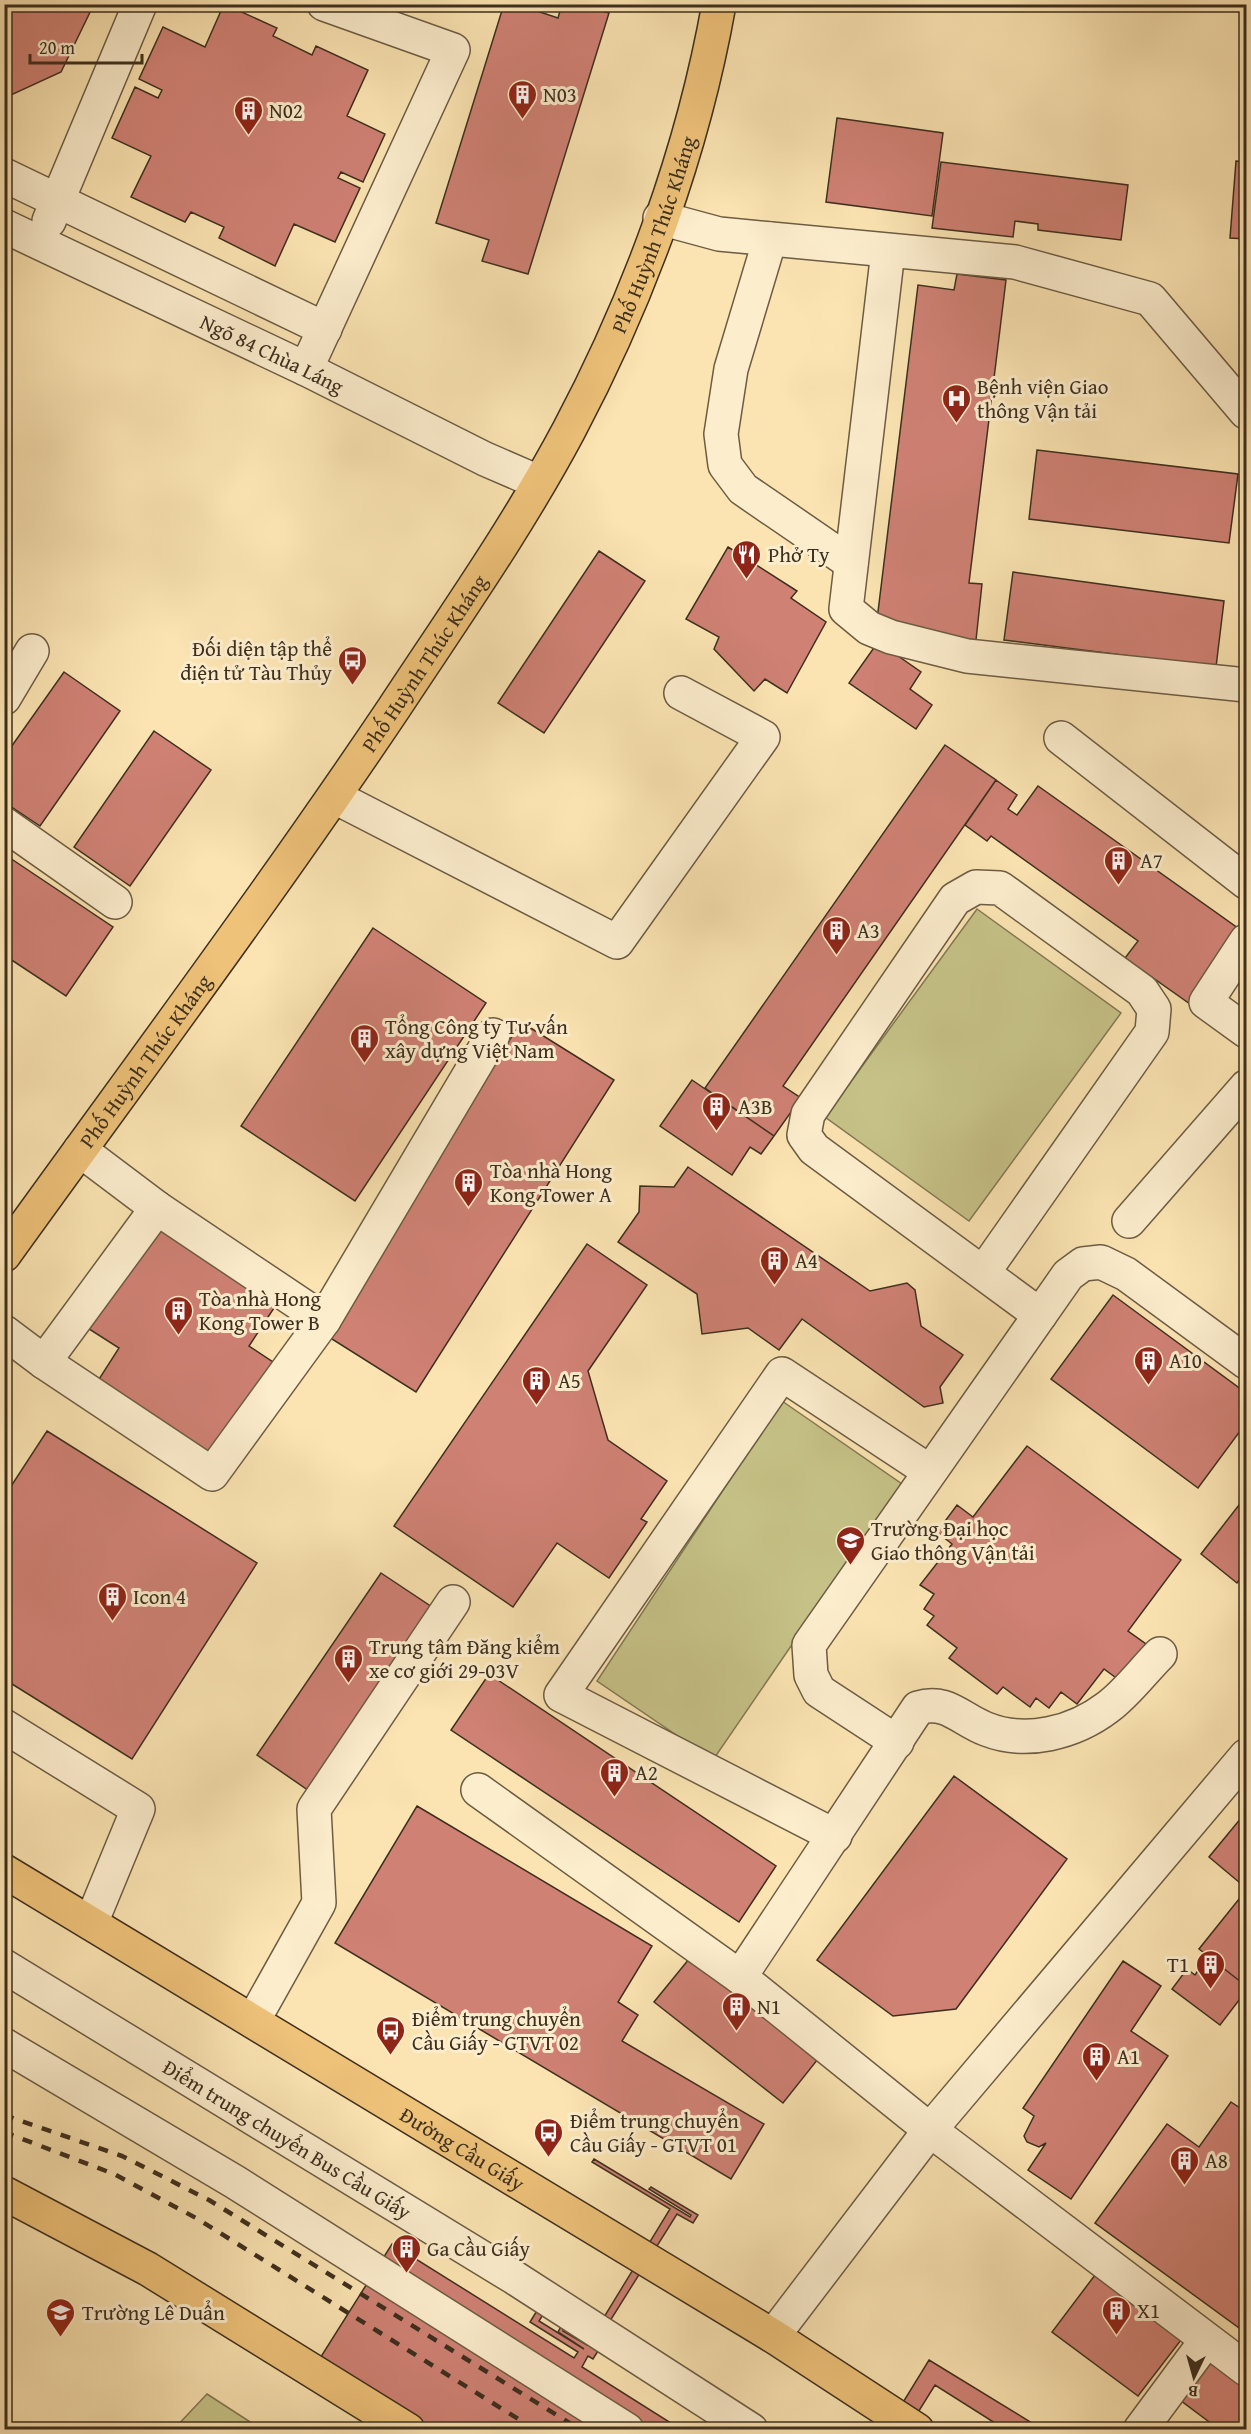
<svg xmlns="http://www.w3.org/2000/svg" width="1251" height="2434" font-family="'Gentium Book Plus',serif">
	<rect width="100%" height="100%" fill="#fbe4b2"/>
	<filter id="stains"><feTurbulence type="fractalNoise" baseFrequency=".00333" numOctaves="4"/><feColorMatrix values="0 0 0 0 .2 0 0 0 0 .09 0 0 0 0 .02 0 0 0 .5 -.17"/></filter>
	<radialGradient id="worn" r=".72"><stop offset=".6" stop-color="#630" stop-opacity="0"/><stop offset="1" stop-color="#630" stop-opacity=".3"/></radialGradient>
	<!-- green -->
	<path fill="#c6c287" stroke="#827853" stroke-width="1.5" d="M977 909 1121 1013 969 1221 825 1117Z
		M782 1401 902 1484 713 1760 597 1681Z
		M207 2394 261 2429H174Z"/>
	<!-- building -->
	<path fill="#cf8174" stroke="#3d2f1f" stroke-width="1.5" d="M4 4H94L61 72 11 95 4 92Z
		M224 4 277 28 273 36 312 55 316 46 368 70 347 116 385 134 363 182 341 172 338 178 360 188 335 242 294 224 275 266 219 238 224 227 191 212 185 222 131 197 151 156 112 138 135 87 158 98 162 90 139 79 163 27 205 47Z
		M504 4H516L558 18 562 4H580L609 13 528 274 482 261 489 240 436 223Z
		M837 118 943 133 932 216 826 202Z
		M1236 161 1246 162V239L1230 238Z
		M941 162 1128 185 1121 240 1038 230V224L1015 221 1013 237 932 228Z
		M957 274 1006 280 969 583 982 584 976 640 876 628 918 285 954 290Z
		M1037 450 1238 474 1229 543 1029 519Z
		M728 547 797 591 791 598 826 622 787 693 765 679 754 691 714 649 719 637 686 619Z
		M599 551 645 581 544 733 498 703Z
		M1013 572 1224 601 1216 667 1004 640Z
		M878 642 921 672 910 689 932 705 916 729 849 683Z
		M64 672 120 711 40 826 4 802V757Z
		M154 731 211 770 130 886 74 847Z
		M945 745 996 780 783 1086 801 1098 774 1136 705 1088Z
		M996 780 1017 795 1008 809 1017 815 1038 786 1242 931 1190 1004 1125 958 1138 941 991 836 987 841 965 825Z
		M4 854 113 927 66 996 4 955Z
		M373 928 486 1003 355 1201 241 1126Z
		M521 1022 614 1080 416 1392 324 1334Z
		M692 1080 774 1136 761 1154 750 1147 732 1175 660 1126Z
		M688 1167 870 1291 907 1283 915 1290 921 1326 963 1355 940 1387 943 1403 924 1407 802 1319 779 1350 748 1328 702 1334 697 1294 618 1242 639 1212 640 1186 674 1187Z
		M152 1225 276 1305 249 1346 276 1364 212 1463 94 1387 119 1348 86 1327Z
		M587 1244 647 1285 588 1371 608 1440 667 1481 641 1519 647 1522 609 1578 557 1543 513 1607 394 1526Z
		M1113 1295 1246 1393V1423L1198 1488 1051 1379Z
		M47 1431 257 1563 132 1759 4 1679V1497Z
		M1027 1446 1181 1560 1128 1631 1146 1644 1119 1680 1104 1669 1077 1704 1061 1692 1049 1708 1036 1698 1030 1707 1003 1687 997 1694 949 1658 957 1648 927 1625 934 1616 924 1609 934 1594 920 1585 952 1544 937 1532 957 1505 973 1517Z
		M1246 1496V1571L1237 1583 1201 1554Z
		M381 1573 441 1613 315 1795 257 1755Z
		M489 1674 776 1866 739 1922 451 1730Z
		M954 1776 1067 1859 956 2009 893 2016 817 1960Z
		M417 1806 652 1946 618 2002 638 2015 622 2041 764 2124 731 2179 335 1943Z
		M1246 1812V1888L1209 1857Z
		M1239 1899 1246 1905V1986L1199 1949Z
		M1208 1956 1246 1986V1991L1220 2025 1172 1989 1187 1969 1195 1975Z
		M689 1959 818 2059 783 2103 654 2002Z
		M1123 1961 1161 1986 1131 2031 1168 2056 1071 2199 1028 2170 1046 2143 1039 2147 1027 2142 1024 2136 1034 2116 1023 2108Z
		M1231 2102 1246 2112V2333L1095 2223 1167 2124 1199 2147Z
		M594 2159 690 2217 691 2215 649 2189 651 2187 698 2215 693 2223 677 2214 593 2348 598 2351 593 2359 588 2356 582 2367 682 2430H423L317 2363 392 2244 574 2358 578 2352 530 2322 541 2304 544 2313 539 2321 584 2349 558 2332 562 2325 563 2331 587 2345 670 2209 592 2162Z
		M1095 2275 1181 2340 1138 2396 1052 2332Z
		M1211 2351 1246 2377V2430H1220L1176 2397Z
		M929 2360 1032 2423 1029 2430H1006L935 2385 907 2430H886Z"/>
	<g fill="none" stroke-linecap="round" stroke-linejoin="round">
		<defs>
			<g id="minor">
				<path d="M4 175 325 329"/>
				<path d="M660 218 719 234 1015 262 1150 299 1246 412"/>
				<path d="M49 221 140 4"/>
				<path id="s1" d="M4 226 306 369 485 459 538 482"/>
				<path d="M770 239 731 369 721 434 725 465 743 489 851 563"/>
				<path d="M888 251 846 609 869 628 891 637 967 656 1246 685"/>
				<path d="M306 369 453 50 324 4"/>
				<path d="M4 698 32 651"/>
				<path d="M1061 738 1246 882"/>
				<path d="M335 797 617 942 763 737 681 693"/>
				<path d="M4 824 115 902"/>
				<path d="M1246 941 1206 1002 1246 1031"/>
				<path d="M1129 1221 1246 1087"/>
				<path d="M983 1273 1152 1032 1154 1009 1142 991 1000 888 976 887 955 899 808 1114 804 1135 814 1149 1040 1315"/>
				<path d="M324 1320 493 1035"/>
				<path d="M4 1332 44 1362 157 1208 80 1150"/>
				<path d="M44 1362 212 1474 324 1320 157 1208"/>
				<path d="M4 1726 138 1809 91 1923"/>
				<path d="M897 1742 819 1691 811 1675 809 1645 1068 1275 1083 1264 1101 1262 1126 1274 1246 1362"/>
				<path d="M478 1790 740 1977 930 2130 1246 2369"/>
				<path d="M835 1836 561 1695 782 1374 929 1471"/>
				<path id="s2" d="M4 1966 515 2278 751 2430"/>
				<path d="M740 1977 918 1708C947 1699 960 1719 986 1729 1026 1745 1074 1733 1108 1707 1127 1693 1143 1671 1160 1654"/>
				<path d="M253 2021 319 1903 314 1809 453 1602"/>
				<path d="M4 2045 235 2182 627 2430"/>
				<path d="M773 2336 930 2130 1246 1756"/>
				<path d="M1140 2430 1206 2341"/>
			</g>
			<g id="major">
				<path id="s3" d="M4 1255C135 1073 269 894 394 708 454 617 518 526 569 430 639 298 693 151 719 4"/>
				<path id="s4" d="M4 1871 773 2336 917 2430"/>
				<path d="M4 2193 148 2269 408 2430"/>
			</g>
		</defs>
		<!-- minor casing -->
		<use href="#minor" stroke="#6c5c44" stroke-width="36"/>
		<!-- major casing -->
		<use href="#major" stroke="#3d2f1f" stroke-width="36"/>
		<!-- minor -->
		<use href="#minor" stroke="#fcedcd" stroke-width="33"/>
		<!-- major -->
		<use href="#major" stroke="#eec279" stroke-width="33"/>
		<!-- rail -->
		<path stroke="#3d2f1f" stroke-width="4.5" stroke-dasharray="10 10" stroke-linecap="butt" d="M4 2115 122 2156 209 2200 581 2430
			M4 2132 114 2174 196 2218 536 2430"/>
	</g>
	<!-- icons -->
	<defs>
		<symbol id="building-pin" viewBox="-11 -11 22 30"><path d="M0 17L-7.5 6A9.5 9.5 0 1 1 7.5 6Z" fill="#8f2418" stroke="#fcedcd"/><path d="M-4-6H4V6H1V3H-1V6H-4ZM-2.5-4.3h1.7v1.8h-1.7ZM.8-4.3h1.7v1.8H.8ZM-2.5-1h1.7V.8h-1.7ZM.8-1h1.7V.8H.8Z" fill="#fff"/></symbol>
		<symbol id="hospital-pin" viewBox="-11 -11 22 30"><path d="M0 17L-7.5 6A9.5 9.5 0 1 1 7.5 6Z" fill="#8f2418" stroke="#fcedcd"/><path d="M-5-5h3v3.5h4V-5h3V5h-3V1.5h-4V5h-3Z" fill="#fff"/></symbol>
		<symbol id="restaurant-pin" viewBox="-11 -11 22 30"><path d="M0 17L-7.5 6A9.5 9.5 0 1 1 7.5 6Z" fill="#8f2418" stroke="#fcedcd"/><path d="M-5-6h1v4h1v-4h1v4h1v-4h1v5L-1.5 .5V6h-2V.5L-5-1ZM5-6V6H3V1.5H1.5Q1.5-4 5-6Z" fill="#fff"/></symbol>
		<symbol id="bus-pin" viewBox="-11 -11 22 30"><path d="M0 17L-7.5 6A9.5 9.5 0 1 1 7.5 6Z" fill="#8f2418" stroke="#fcedcd"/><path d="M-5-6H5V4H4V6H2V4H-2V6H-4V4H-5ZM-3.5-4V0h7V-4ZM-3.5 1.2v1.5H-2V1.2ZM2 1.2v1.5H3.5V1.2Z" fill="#fff"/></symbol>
		<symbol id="university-pin" viewBox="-11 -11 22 30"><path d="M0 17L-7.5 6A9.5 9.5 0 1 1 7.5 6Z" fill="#8f2418" stroke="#fcedcd"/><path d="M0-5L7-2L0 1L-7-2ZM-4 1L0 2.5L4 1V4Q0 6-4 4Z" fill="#fff"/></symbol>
	</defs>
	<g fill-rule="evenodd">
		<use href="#building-pin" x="506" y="78" width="33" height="45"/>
		<use href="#building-pin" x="232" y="94" width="33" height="45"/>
		<use href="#hospital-pin" x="940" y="382" width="33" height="45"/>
		<use href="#restaurant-pin" x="730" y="538" width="33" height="45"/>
		<use href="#bus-pin" x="336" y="644" width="33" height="45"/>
		<use href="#building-pin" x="1102" y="844" width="33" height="45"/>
		<use href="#building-pin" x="820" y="914" width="33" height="45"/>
		<use href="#building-pin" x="348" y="1022" width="33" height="45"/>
		<use href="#building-pin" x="700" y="1090" width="33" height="45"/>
		<use href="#building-pin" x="452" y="1166" width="33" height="45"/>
		<use href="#building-pin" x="758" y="1244" width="33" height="45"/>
		<use href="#building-pin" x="162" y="1294" width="33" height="45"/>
		<use href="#building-pin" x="1132" y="1344" width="33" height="45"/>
		<use href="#building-pin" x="520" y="1364" width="33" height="45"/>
		<use href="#university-pin" x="834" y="1524" width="33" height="45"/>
		<use href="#building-pin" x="96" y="1580" width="33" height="45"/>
		<use href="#building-pin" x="332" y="1642" width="33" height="45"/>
		<use href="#building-pin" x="598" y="1756" width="33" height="45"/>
		<use href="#building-pin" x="1194" y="1948" width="33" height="45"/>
		<use href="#building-pin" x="720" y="1990" width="33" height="45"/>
		<use href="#bus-pin" x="374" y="2014" width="33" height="45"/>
		<use href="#building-pin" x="1080" y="2040" width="33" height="45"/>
		<use href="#bus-pin" x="532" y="2116" width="33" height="45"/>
		<use href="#building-pin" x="1168" y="2144" width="33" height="45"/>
		<use href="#building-pin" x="390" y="2232" width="33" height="45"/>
		<use href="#building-pin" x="1100" y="2294" width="33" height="45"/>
		<use href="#university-pin" x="44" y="2296" width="33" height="45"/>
	</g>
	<g text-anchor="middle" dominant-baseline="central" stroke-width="6" stroke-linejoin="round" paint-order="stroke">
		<!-- poi labels -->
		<g font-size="21" fill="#3d2f1f" stroke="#fcedcd" text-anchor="start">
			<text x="543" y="94">N03</text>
			<text x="269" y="110">N02</text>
			<text x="977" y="386">Bệnh viện Giao<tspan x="977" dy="24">thông Vận tải</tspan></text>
			<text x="768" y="554">Phở Ty</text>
			<text x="332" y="648" text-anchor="end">Đối diện tập thể<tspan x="332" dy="24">điện tử Tàu Thủy</tspan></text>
			<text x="1140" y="860">A7</text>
			<text x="857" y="930">A3</text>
			<text x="385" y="1026">Tổng Công ty Tư vấn<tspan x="385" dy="24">xây dựng Việt Nam</tspan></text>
			<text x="738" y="1106">A3B</text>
			<text x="490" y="1170">Tòa nhà Hong<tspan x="490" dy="24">Kong Tower A</tspan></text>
			<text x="795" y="1260">A4</text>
			<text x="199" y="1298">Tòa nhà Hong<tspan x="199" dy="24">Kong Tower B</tspan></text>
			<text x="1169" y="1360">A10</text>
			<text x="558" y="1380">A5</text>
			<text x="871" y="1528">Trường Đại học<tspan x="871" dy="24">Giao thông Vận tải</tspan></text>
			<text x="133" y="1596">Icon 4</text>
			<text x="369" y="1646">Trung tâm Đăng kiểm<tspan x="369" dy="24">xe cơ giới 29-03V</tspan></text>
			<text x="635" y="1772">A2</text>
			<text x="1189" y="1964" text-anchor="end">T1</text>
			<text x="757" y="2006">N1</text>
			<text x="412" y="2018">Điểm trung chuyển<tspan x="412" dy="24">Cầu Giấy - GTVT 02</tspan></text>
			<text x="1117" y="2056">A1</text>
			<text x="570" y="2120">Điểm trung chuyển<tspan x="570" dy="24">Cầu Giấy - GTVT 01</tspan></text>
			<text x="1205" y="2160">A8</text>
			<text x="427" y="2248">Ga Cầu Giấy</text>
			<text x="1137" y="2310">X1</text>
			<text x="82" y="2312">Trường Lê Duẩn</text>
		</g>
		<!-- street labels -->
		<g font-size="21" fill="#3d2f1f" stroke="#fcedcd">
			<text stroke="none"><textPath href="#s3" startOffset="1214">Phố Huỳnh Thúc Kháng</textPath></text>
			<text stroke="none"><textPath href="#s1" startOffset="297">Ngõ 84 Chùa Láng</textPath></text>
			<text stroke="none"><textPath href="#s3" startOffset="726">Phố Huỳnh Thúc Kháng</textPath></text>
			<text stroke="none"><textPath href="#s3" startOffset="240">Phố Huỳnh Thúc Kháng</textPath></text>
			<text stroke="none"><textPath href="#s2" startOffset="332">Điểm trung chuyển Bus Cầu Giấy</textPath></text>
			<text stroke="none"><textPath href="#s4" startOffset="536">Đường Cầu Giấy</textPath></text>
		</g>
	</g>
	<!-- margin -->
	<rect width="1251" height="2434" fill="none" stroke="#fbe4b2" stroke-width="24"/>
	<rect x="6" y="6" width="1239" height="2422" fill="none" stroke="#3d2f1f" stroke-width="3"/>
	<rect x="12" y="12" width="1227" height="2410" fill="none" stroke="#3d2f1f" stroke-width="1.5"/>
	<!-- north arrow -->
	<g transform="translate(1194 2377) rotate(185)" stroke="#fcedcd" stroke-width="4.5" paint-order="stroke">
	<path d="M0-4.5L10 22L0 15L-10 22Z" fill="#3d2f1f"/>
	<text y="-9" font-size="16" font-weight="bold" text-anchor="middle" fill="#3d2f1f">B</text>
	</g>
	<!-- scale -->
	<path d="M30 54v9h112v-9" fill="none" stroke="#3d2f1f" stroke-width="3"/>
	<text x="39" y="54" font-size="18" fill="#3d2f1f" stroke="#fcedcd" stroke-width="4.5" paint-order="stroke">20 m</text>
	<rect width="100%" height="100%" filter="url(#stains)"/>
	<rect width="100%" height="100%" fill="url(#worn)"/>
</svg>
